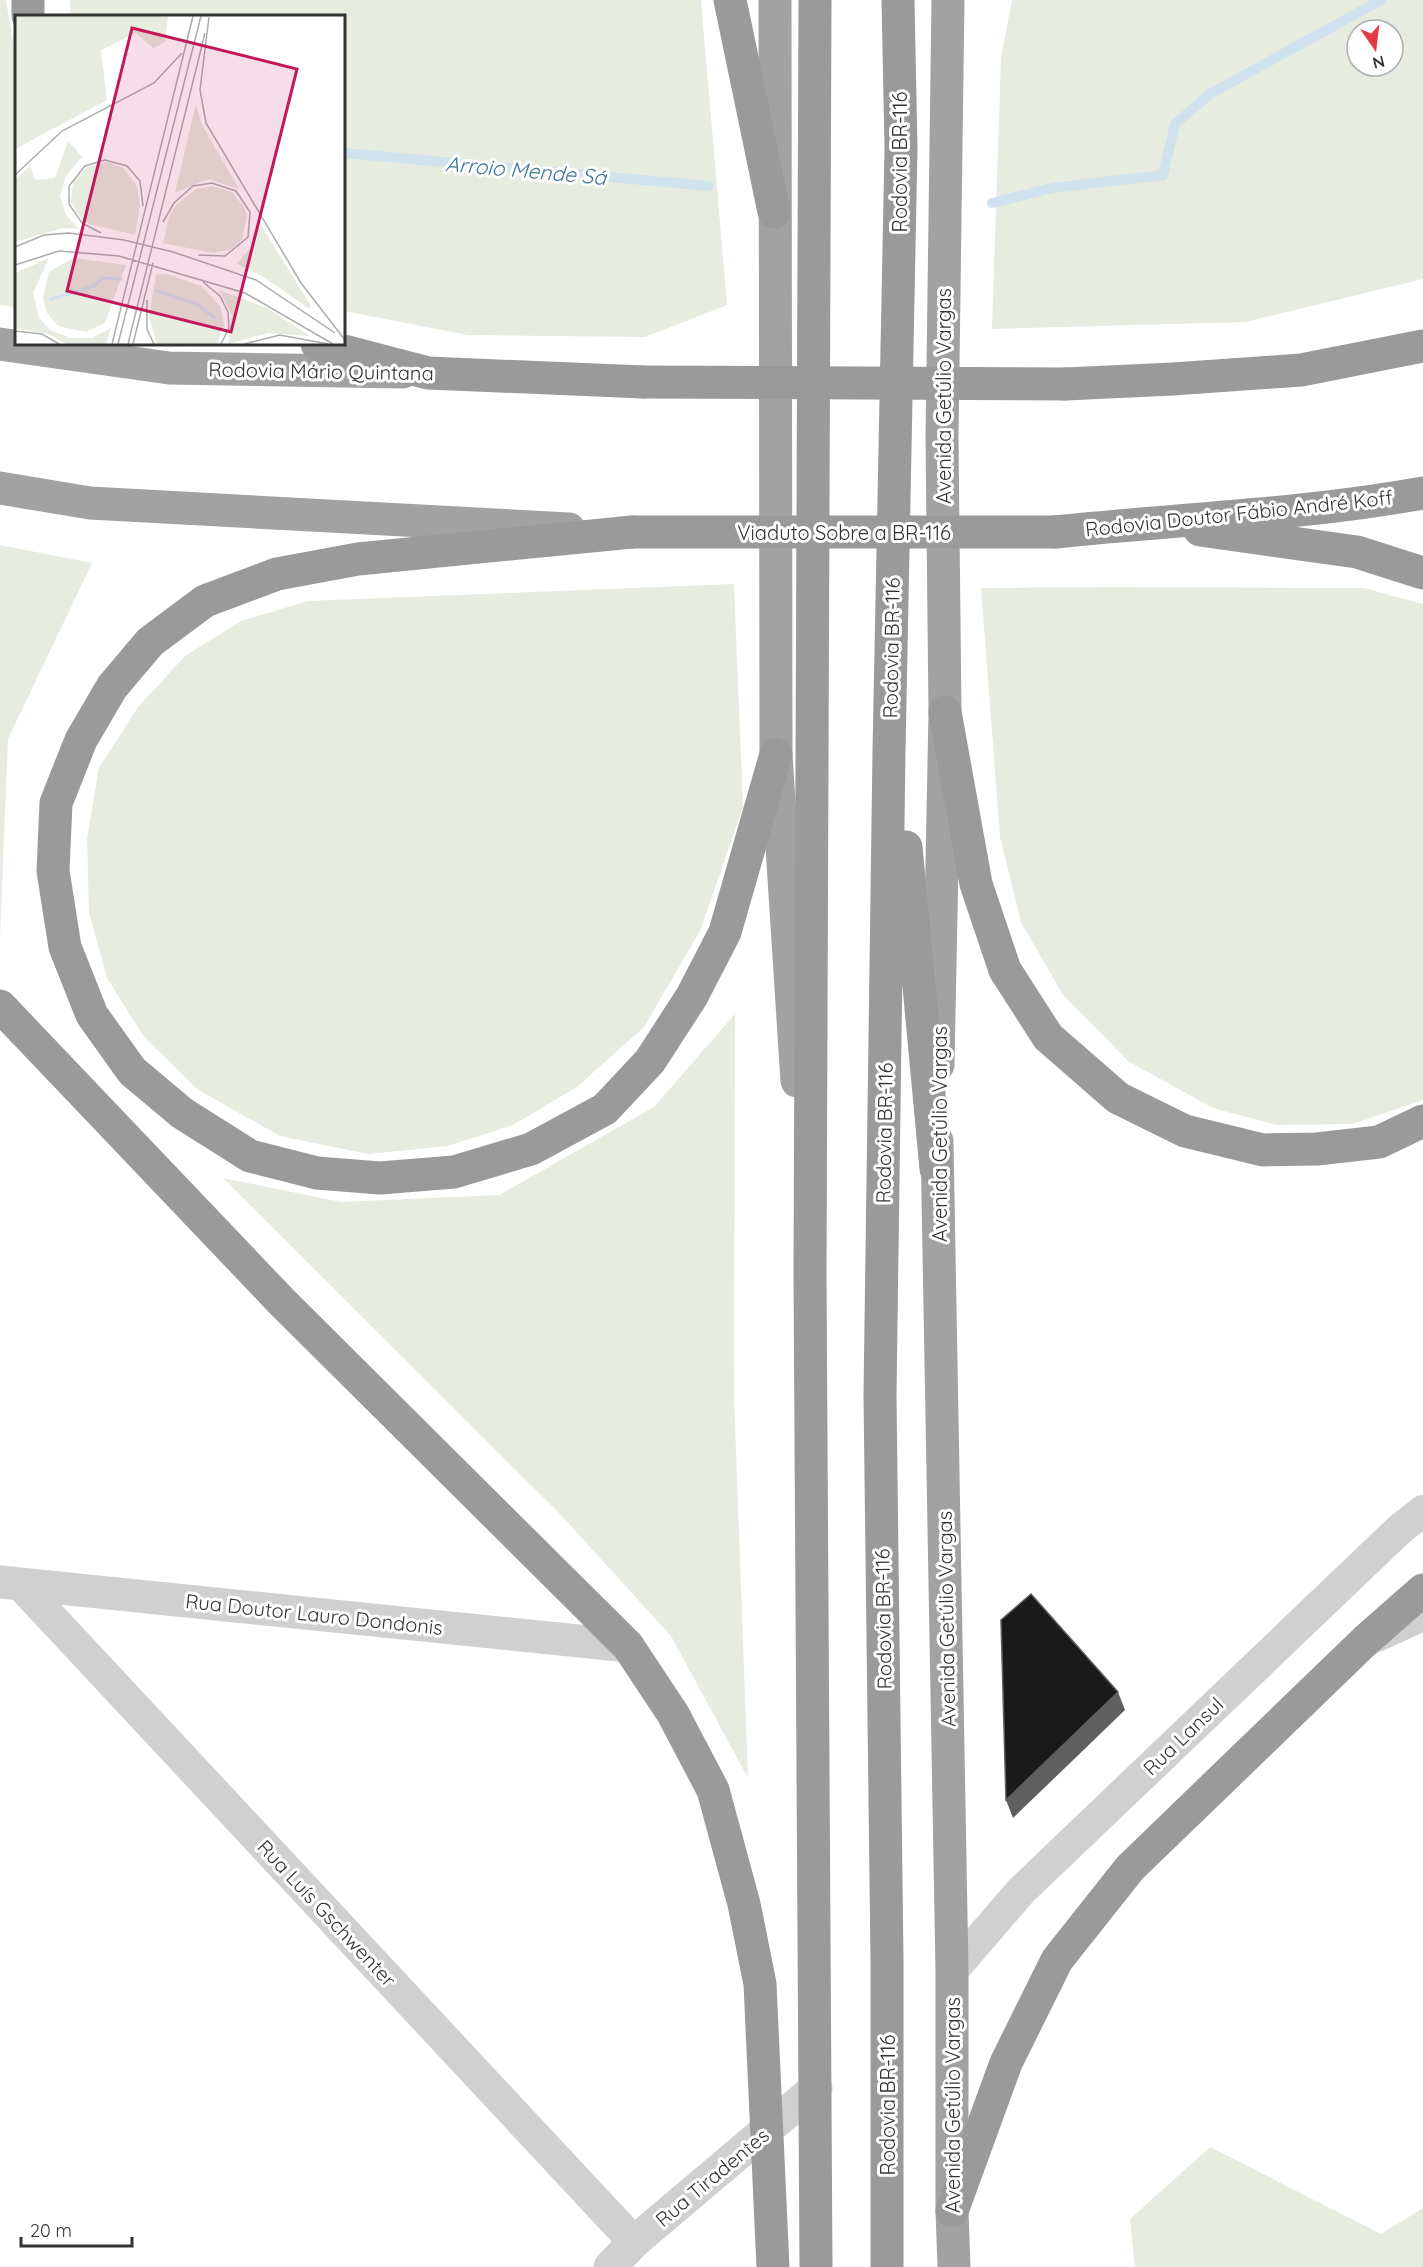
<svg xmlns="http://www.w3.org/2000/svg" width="1423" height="2267" font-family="Quicksand,sans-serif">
	<rect width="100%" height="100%" fill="#fff"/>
	<!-- green -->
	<path fill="#e6ecdf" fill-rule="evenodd" d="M0 0H6L16 60V307L0 305Z
		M70 0H701L727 305 645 337 468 335 344 311V16H71Z
		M1012 0H1423V279L1245 322 992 329 1001 57ZM1357 30H1393V66H1357Z
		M0 545 92 563 8 739 0 938Z
		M734 584 743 807 700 931 644 1027 577 1087 513 1125 448 1146 368 1154 280 1136 197 1089 144 1037 107 978 89 912 87 839 99 768 138 707 185 656 241 621 308 601Z
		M1111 587 1364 588 1423 604V1100L1353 1124 1277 1125 1213 1108 1128 1061 1063 995 1021 922 1000 837 981 588Z
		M735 1014 734 1396 748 1778 671 1636 560 1514 223 1178 341 1202 499 1195 654 1107Z
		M1210 2147 1381 2234 1423 2208V2267H1135L1130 2219Z"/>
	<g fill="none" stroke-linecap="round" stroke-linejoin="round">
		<!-- stream -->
		<path stroke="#cfe2ee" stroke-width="10" d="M344 153 709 186
			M992 203 1052 188 1163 175 1175 124 1210 94 1381 0"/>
		<!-- minor -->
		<path stroke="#d0d0d0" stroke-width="32" d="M20 1584 634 2242
			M1377 1636 1423 1615
			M952 1971 1021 1891 1400 1529 1423 1511"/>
		<!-- tertiary -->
		<path stroke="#d0d0d0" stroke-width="33" d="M0 1582 628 1646
			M610 2267 634 2242 816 2088"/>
		<!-- trunk -->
		<path stroke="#a2a2a2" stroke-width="33" d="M775 0 776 754 797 1081
			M0 344 169 368 403 372
			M0 488 90 503 569 529
			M938 1065 945 712 942 438 948 0
			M937 1141 952 1971V2211L954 2267"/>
		<!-- motorway -->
		<path stroke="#9a9a9a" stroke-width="33" d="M28 0V16
			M730 0 774 212
			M815 0 810 1274 816 2267
			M317 344 428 373 643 382
			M1065 384 1173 379 1301 370 1423 346
			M1200 530 1357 552 1423 573
			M632 532 358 559 277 574 205 601 150 642 112 687 81 740 56 803 53 871 65 947 92 1015 132 1071 182 1113 250 1156 317 1173 380 1178 454 1172 531 1149 605 1109 650 1061 692 996 725 932 776 754
			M1055 532C1177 519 1302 515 1423 493
			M945 712 976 884 1005 970 1048 1037 1118 1098 1185 1131 1263 1150 1317 1149 1379 1142 1423 1121
			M906 847 936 1169
			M0 1006 281 1301 628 1646 673 1714 713 1790 744 1904 760 1984 773 2267
			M952 2211 1006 2063 1057 1960 1130 1868 1365 1641 1423 1590
			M887 2267V1961L880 1395 889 751 901 148 898 0"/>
		<!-- motorway-bridge -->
		<path stroke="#9a9a9a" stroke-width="33" d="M643 382 1065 384
			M632 532H1055"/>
	</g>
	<!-- shaded-wall -->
	<path fill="#5f5f5f" d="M1118 1692 1125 1710 1013 1818 1006 1800Z"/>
	<!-- building -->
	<path fill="#1a1a1a" stroke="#5f5f5f" stroke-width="1.5" d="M1031 1594 1118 1692 1006 1800 1001 1620Z"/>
	<g text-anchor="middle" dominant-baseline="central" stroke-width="6" stroke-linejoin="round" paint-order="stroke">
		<!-- street labels -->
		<g font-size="20" fill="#333" stroke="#fff">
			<text transform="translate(899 162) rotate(-90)">Rodovia BR-116</text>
			<text transform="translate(321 371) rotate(1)">Rodovia Mário Quintana</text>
			<text transform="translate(943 396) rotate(-90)">Avenida Getúlio Vargas</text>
			<text transform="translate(1239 513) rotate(-6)">Rodovia Doutor Fábio André Koff</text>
			<text x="844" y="532">Viaduto Sobre a BR-116</text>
			<text transform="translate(891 648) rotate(-89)">Rodovia BR-116</text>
			<text transform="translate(884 1133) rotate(-89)">Rodovia BR-116</text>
			<text transform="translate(939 1134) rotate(-90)">Avenida Getúlio Vargas</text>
			<text transform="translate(314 1614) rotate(6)">Rua Doutor Lauro Dondonis</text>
			<text transform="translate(883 1619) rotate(-91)">Rodovia BR-116</text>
			<text transform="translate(946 1619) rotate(-91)">Avenida Getúlio Vargas</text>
			<text transform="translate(1183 1736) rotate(-44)">Rua Lansul</text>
			<text transform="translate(327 1913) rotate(47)">Rua Luís Gschwenter</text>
			<text transform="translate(887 2105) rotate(-90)">Rodovia BR-116</text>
			<text transform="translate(952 2105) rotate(-90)">Avenida Getúlio Vargas</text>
			<text transform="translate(712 2177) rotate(-40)">Rua Tiradentes</text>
		</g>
		<!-- water labels -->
		<g font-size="21" font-style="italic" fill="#3f7597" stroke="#fff">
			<text transform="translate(526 170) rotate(5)">Arroio Mende Sá</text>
		</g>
	</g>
	<!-- overview -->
	<g transform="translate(15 15)">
		<rect width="330" height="330" fill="#fff"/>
		<path d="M0 1H153L150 27 138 33 121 18 86 35 92 85 0 134ZM181 89 186 108 224 174 193 164 160 178ZM53 126 67 142 51 161 45 181 51 200 64 214 48 213 0 227V165L15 151 20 165 40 163ZM92 147 108 153 122 171 125 191 120 220 75 209 67 205 56 187 58 167 72 152ZM197 171 217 177 229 192 232 200 227 225 214 235 198 238 148 228 154 202 162 189 181 174ZM244 207 296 291 293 293 247 261 222 249 237 231ZM34 243 18 278 24 303 35 315 55 323H77L96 313 91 329H52L33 319 0 313V258ZM58 243 111 250 90 308 71 317 43 311 32 298 28 283 34 257ZM151 259 186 271 205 291 209 309 202 329H142L134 302 141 260ZM204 275 252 293 295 321 253 318 213 329 217 300Z" fill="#e6ecdf"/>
		<path fill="none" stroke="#cfe2ee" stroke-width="3" d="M140 275 182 289 200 303M34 285 79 271 87 263 107 264"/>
		<path fill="none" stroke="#adadad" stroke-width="1.5" d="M194 2 185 75 191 108 286 268 330 325M0 160 47 116 139 68 167 38M148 207 159 188 178 171 197 168 221 176 235 197 233 222 210 241 183 240M86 218 67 208 54 189V171L70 151 90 145 112 151 125 166 128 191M0 232 29 220 54 218 109 225 158 237 241 265 320 318M0 250 44 236 104 241 230 278 318 329M188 267 205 281 213 297 214 313 206 329M132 285V314L139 329M0 316 27 319 44 329M97 329 178 1M103 329 186 1M113 329 190 18M118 329 138 248M229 329 265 320 313 329"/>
		<path fill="#c2185b" fill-opacity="0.15" stroke="#c2185b" stroke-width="3" d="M117 13 282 54 216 317 52 276Z"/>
		<rect width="330" height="330" fill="none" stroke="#333" stroke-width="3"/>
	</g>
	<!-- north arrow -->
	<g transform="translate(1375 48) rotate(166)"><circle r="28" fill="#ffffff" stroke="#adadad" stroke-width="1.5"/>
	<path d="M0-4.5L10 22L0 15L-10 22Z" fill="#e63946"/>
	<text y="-9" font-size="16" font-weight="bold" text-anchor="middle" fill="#333333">N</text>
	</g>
	<!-- scale -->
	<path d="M21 2237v9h111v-9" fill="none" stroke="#333333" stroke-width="3"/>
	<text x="30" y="2237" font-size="18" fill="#333333" stroke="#ffffff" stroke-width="4.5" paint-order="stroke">20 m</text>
</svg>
